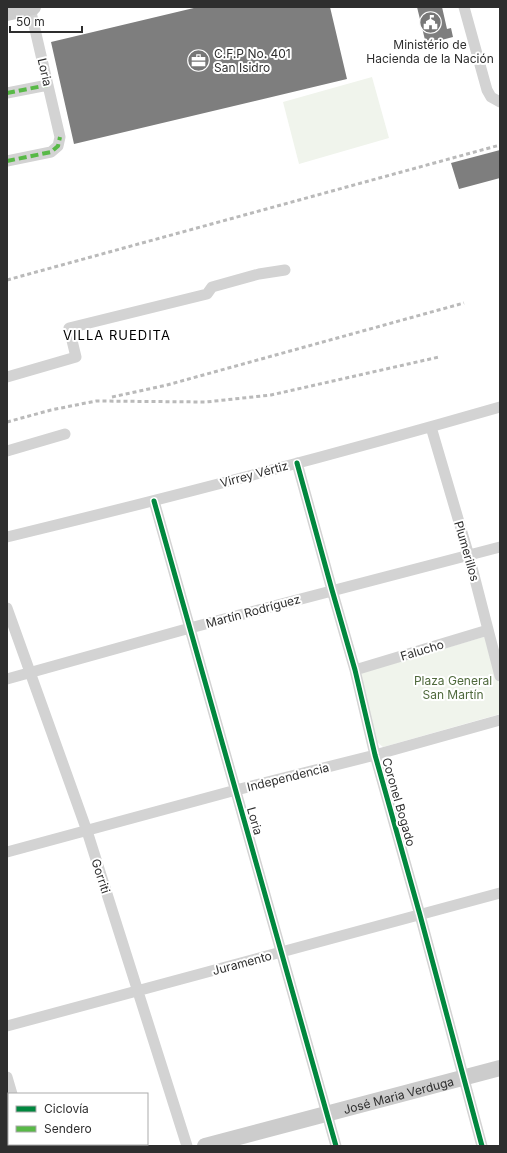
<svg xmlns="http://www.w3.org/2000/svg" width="507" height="1153" font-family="Inter,sans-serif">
	<rect width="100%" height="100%" fill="#fff"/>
	<!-- green -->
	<path fill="#f0f4ec" d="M372 77 389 138 299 164 283 102Z
		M487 636 500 688V714L383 747 377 742 361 673Z"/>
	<!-- building -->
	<path fill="#7e7e7e" d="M198 7H330L347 79 74 144 51 42Z
		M417 7H442L447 29 451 28 453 37 426 44Z
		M500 150V178L459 189 451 163Z"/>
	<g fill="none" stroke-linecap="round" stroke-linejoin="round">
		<!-- street -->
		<path stroke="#d3d3d3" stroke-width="11" d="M464 7 487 90 491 97 500 102
			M7 93 48 85
			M7 161 51 152 58 146 60 137 30 8
			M7 377 76 357 69 328 207 294 212 287 259 274 285 270
			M431 427 469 556 500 676
			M7 451 65 434
			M297 463 332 590 355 670 375 755 420 915 482 1146
			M154 501 336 1146
			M7 537C172 497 337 454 500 407
			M7 608 87 831 187 1146
			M355 670 488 630
			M7 679 190 628 500 547
			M7 852 236 790 375 755 500 720
			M7 1026 500 893
			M7 1077 12 1094
			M26 1144 27 1146"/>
		<!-- secondary -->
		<g stroke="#ccc" stroke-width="16">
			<path d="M7 13 33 7"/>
			<path id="s1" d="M205 1146 500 1068"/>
		</g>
		<!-- rail -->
		<path stroke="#bababa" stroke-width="3" stroke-dasharray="4 3" stroke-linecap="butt" d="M7 280 500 145
			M112 397 167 385 464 303
			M7 422 51 410 96 401 206 402 271 395 439 357"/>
		<!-- quiet -->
		<path stroke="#58b947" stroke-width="4" stroke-dasharray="8 4" stroke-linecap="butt" d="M7 93 48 85
			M7 161 51 152 58 146 60 137"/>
		<defs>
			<path id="cycleway" d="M297 463 332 590 355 670 375 755 420 915 482 1146
				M154 501 336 1146"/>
		</defs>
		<!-- cycleway casing -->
		<use href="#cycleway" stroke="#fff" stroke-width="8"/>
		<!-- cycleway -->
		<use href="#cycleway" stroke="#00873e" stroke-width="5"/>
	</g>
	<!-- icons -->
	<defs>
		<symbol id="civic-disc" viewBox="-11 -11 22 22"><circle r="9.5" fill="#777" stroke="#fff"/><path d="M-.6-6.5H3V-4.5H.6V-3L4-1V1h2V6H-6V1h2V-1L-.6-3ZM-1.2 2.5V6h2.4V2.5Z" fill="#fff"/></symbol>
		<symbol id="office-disc" viewBox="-11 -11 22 22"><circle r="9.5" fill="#777" stroke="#fff"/><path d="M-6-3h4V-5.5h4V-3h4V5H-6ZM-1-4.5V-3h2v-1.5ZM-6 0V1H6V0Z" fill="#fff"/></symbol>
	</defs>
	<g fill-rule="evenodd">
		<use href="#civic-disc" x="418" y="10" width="25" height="25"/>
		<use href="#office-disc" x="186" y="48" width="25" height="25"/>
	</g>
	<g text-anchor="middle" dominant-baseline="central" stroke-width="4" stroke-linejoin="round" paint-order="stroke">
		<!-- poi labels -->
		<g font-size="12" fill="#2e2e2e" stroke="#fff">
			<text x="430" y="44">Ministério de<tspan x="430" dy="14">Hacienda de la Nación</tspan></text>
			<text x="214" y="53" text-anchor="start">C.F.P No. 401<tspan x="214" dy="14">San Isidro</tspan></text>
		</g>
		<!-- street labels -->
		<g font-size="12" fill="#2e2e2e" stroke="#fff">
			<text transform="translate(45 72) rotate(77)">Loria</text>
			<text transform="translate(254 474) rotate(-15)">Virrey Vértiz</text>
			<text transform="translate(467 551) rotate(74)">Plumerillos</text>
			<text transform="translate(253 611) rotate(-15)">Martín Rodríguez</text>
			<text transform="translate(422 650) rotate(-17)">Falucho</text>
			<text transform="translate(288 777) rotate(-14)">Independencia</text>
			<text transform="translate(399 802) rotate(74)">Coronel Bogado</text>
			<text transform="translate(255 821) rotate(74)">Loria</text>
			<text transform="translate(101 876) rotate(72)">Gorriti</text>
			<text transform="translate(242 963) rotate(-15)">Juramento</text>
			<text stroke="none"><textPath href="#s1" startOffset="200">José Maria Verduga</textPath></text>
		</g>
		<!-- park labels -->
		<g font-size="12" fill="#4f693c" stroke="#fff">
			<text x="453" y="680">Plaza General<tspan x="453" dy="14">San Martín</tspan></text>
		</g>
		<!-- neighbourhood labels -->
		<g font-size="13" letter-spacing="1" fill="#000" stroke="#fff">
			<text x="117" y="335">VILLA RUEDITA</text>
		</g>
	</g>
	<!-- border -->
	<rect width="507" height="1153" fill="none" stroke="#2e2e2e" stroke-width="16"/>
	<!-- legend -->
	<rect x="8" y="1093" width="140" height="52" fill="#ffffff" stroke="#ababab"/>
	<rect x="16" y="1106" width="20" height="6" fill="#00873e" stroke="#ababab"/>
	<text x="44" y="1113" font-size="12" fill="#2e2e2e">Ciclovía</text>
	<rect x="16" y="1126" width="20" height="6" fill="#58b947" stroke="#ababab"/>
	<text x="44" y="1133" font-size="12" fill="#2e2e2e">Sendero</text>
	<!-- scale -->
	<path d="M10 26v6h72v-6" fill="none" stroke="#2e2e2e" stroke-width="2"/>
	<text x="16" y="26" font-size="12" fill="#2e2e2e" stroke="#ffffff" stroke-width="3" paint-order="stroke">50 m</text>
</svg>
